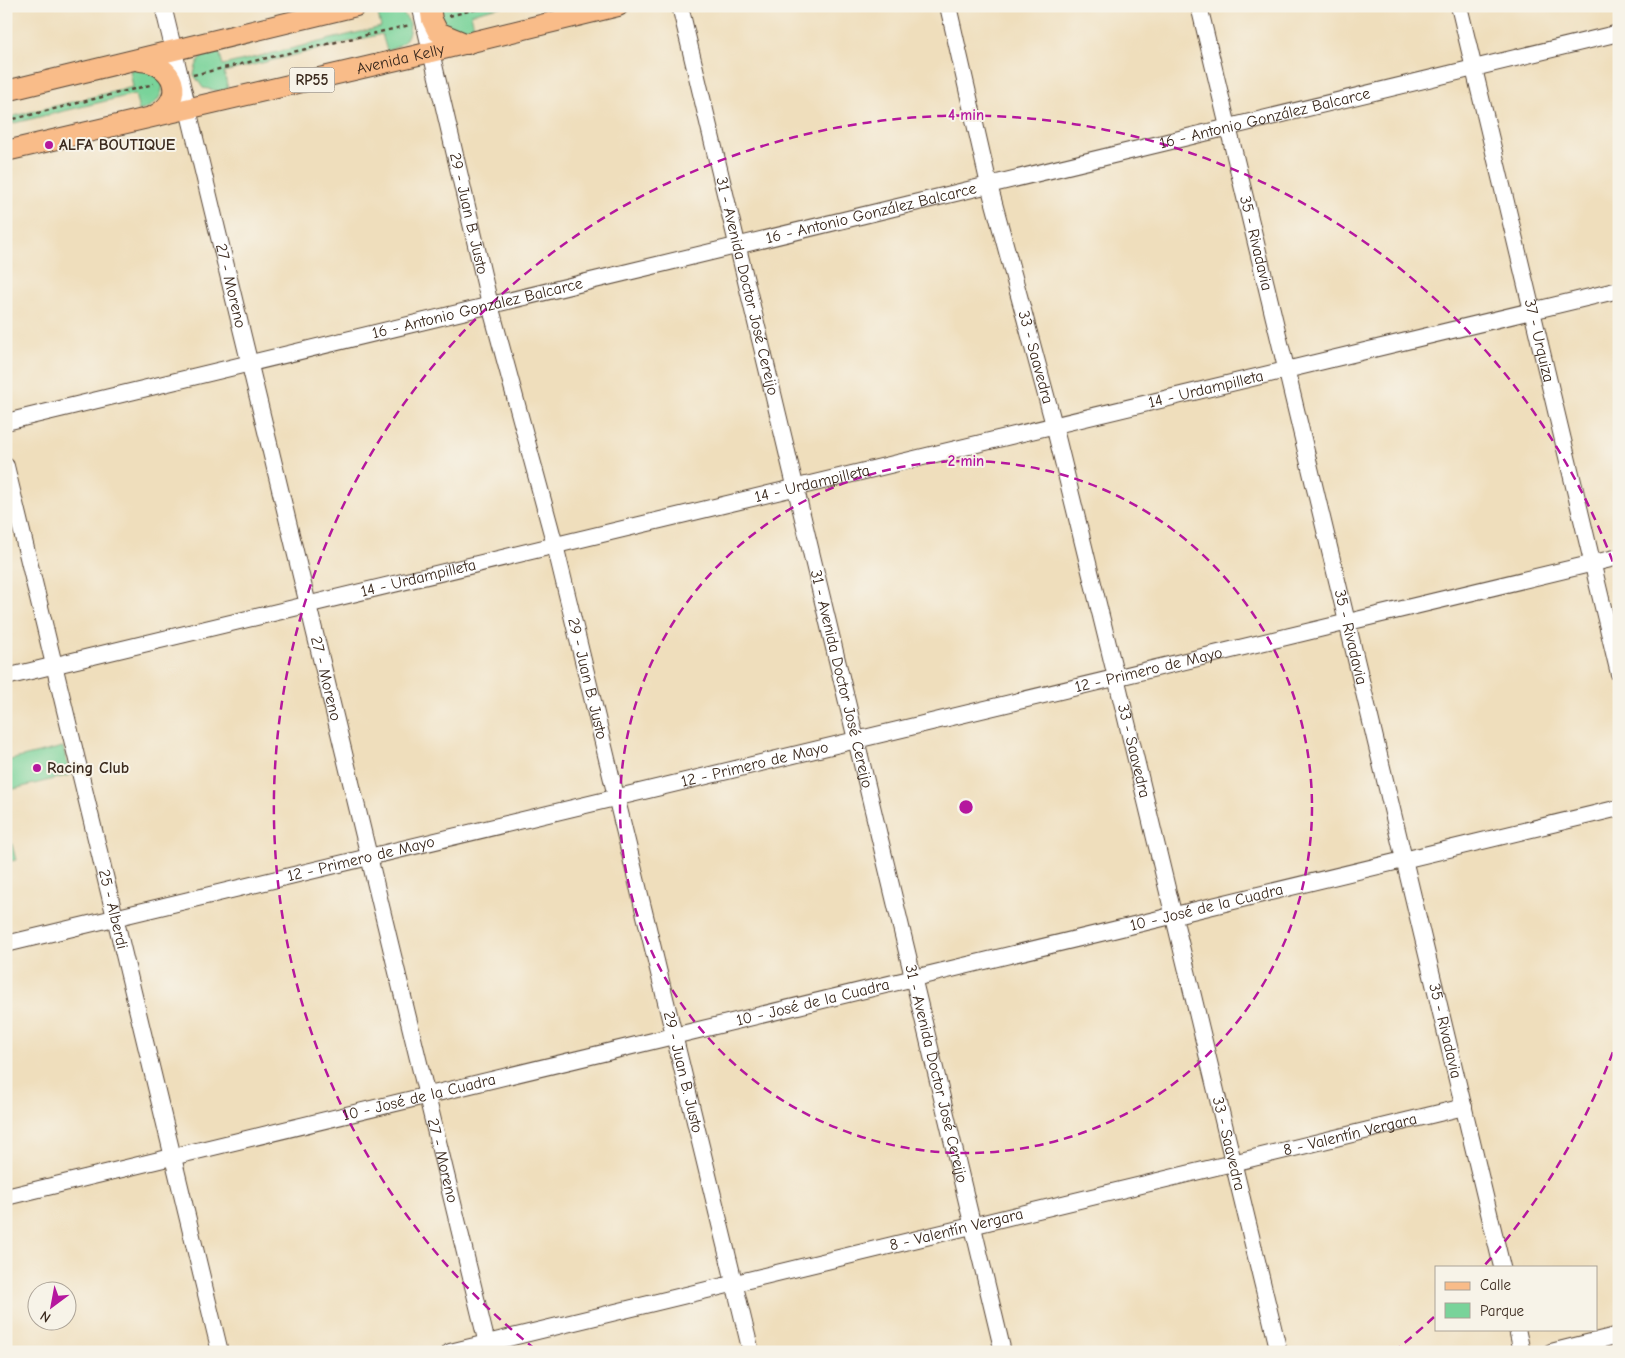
<svg xmlns="http://www.w3.org/2000/svg" width="1625" height="1358" font-family="'Comic Neue',sans-serif">
	<rect width="100%" height="100%" fill="#f7f3e8"/>
	<filter id="ink" filterUnits="userSpaceOnUse"><feTurbulence type="fractalNoise" baseFrequency=".02" numOctaves="2"/><feDisplacementMap in="SourceGraphic" scale="10" xChannelSelector="R" yChannelSelector="G"/><feConvolveMatrix kernelMatrix="1 2 1 2 8 2 1 2 1" color-interpolation-filters="sRGB"/></filter>
	<filter id="wash" filterUnits="userSpaceOnUse"><feTurbulence type="fractalNoise" baseFrequency=".0096" numOctaves="4" result="noise"/><feDisplacementMap in="SourceGraphic" scale="20" xChannelSelector="R" yChannelSelector="G"/><feGaussianBlur stdDeviation="1.12" result="paint"/><feColorMatrix in="noise" values="0 0 0 0 0 0 0 0 0 0 0 0 0 0 0 0 0 1.4 0 .05"/><feComposite in="paint" operator="in"/></filter>
	<g filter="url(#wash)">
		<rect width="100%" height="100%" fill="#efdebc"/>
		<!-- green -->
		<path fill="#79d39a" stroke="#5a7e5c" d="M443 6H503L471 14 475 31 466 33 444 24 441 17Z
			M385 8 402 12 410 23C410 39 402 46 387 51L382 34 224 72 228 89 219 91 203 88 194 75C196 60 203 52 218 48L223 65 381 27 377 10Z
			M138 68 154 72 163 83C162 99 155 106 139 111L135 94 6 125V118L133 87 130 70Z
			M63 747 70 775 6 791V761Z
			M6 822 16 860 6 862Z"/>
	</g>
	<g filter="url(#ink)">
		<g fill="none" stroke-linecap="round" stroke-linejoin="round">
			<defs>
				<g id="minor">
					<path id="s1" d="M163 6 489 1352"/>
					<path id="s2" d="M680 6 1003 1352"/>
					<path id="s3" d="M948 6 989 185 1054 425 1116 677 1279 1352"/>
					<path id="s4" d="M1199 6 1502 1267"/>
					<path id="s5" d="M1459 6 1619 674"/>
					<path id="s6" d="M421 9 490 305 555 545 751 1352"/>
					<path id="s7" d="M6 422 1619 33"/>
					<path id="s8" d="M6 466 220 1352"/>
					<path id="s9" d="M6 677 1619 290"/>
					<path id="s10" d="M6 944 1619 557"/>
					<path id="s11" d="M6 1197 1619 808"/>
					<path d="M1517 1329 1522 1352"/>
					<path id="s12" d="M450 1352 1464 1107"/>
					<path d="M1551 1352 1619 1335"/>
				</g>
				<g id="major">
					<path d="M430 6 432 20 438 32 467 44"/>
					<path d="M140 61C174 63 187 98 155 115"/>
					<path d="M6 91 356 6"/>
					<path id="s13" d="M6 151 431 52 618 6"/>
				</g>
			</defs>
			<!-- minor casing -->
			<use href="#minor" stroke="#564536" stroke-width="18"/>
			<!-- major casing -->
			<use href="#major" stroke="#564536" stroke-width="22"/>
			<!-- path -->
			<path stroke="#564536" stroke-width="2.5" stroke-dasharray="4 4" stroke-linecap="butt" d="M449 16 489 6
				M193 75 410 25
				M6 121 154 84"/>
			<!-- minor -->
			<use href="#minor" stroke="#fff" stroke-width="16"/>
			<!-- major -->
			<use href="#major" stroke="#f9bc89" stroke-width="20"/>
		</g>
	</g>
	<!-- distance rings -->
	<g fill="none" stroke="#b5179e" stroke-width="2.5" stroke-dasharray="9 6">
		<circle cx="966" cy="807" r="346"/>
		<path d="M1618 1038A692 692 0 0 1 1484 1266M1434 1317A692 692 0 0 1 1397 1349M535 1349A692 692 0 1 1 1618 576"/>
	</g>
	<!-- markers -->
	<g fill="#b5179e" stroke="#f7f3e8" stroke-width="2">
		<circle cx="49" cy="145" r="5"/>
		<circle cx="37" cy="768" r="5"/>
	</g>
	<g text-anchor="middle" dominant-baseline="central" stroke-width="4" stroke-linejoin="round" paint-order="stroke">
		<!-- shield labels -->
		<rect fill="#f7f3e8" stroke="#73665b" stroke-width="1" x="289.5" y="67.5" width="45" height="25" rx="4"/>
		<g font-size="15" font-weight="bold" fill="#3b2a1e">
			<text x="312" y="80">RP55</text>
		</g>
		<!-- street labels -->
		<g font-size="16" fill="#3b2a1e" stroke="#f7f3e8">
			<text stroke="none"><textPath href="#s13" startOffset="405">Avenida Kelly</textPath></text>
			<text stroke="none"><textPath href="#s7" startOffset="1295">16 - Antonio González Balcarce</textPath></text>
			<text stroke="none"><textPath href="#s7" startOffset="890">16 - Antonio González Balcarce</textPath></text>
			<text stroke="none"><textPath href="#s6" startOffset="210">29 - Juan B. Justo</textPath></text>
			<text stroke="none"><textPath href="#s4" startOffset="244">35 - Rivadavia</textPath></text>
			<text stroke="none"><textPath href="#s1" startOffset="288">27 - Moreno</textPath></text>
			<text stroke="none"><textPath href="#s2" startOffset="288">31 - Avenida Doctor José Cereijo</textPath></text>
			<text stroke="none"><textPath href="#s7" startOffset="485">16 - Antonio González Balcarce</textPath></text>
			<text stroke="none"><textPath href="#s5" startOffset="344">37 - Urquiza</textPath></text>
			<text stroke="none"><textPath href="#s3" startOffset="362">33 - Saavedra</textPath></text>
			<text stroke="none"><textPath href="#s9" startOffset="1234">14 - Urdampilleta</textPath></text>
			<text stroke="none"><textPath href="#s9" startOffset="829">14 - Urdampilleta</textPath></text>
			<text stroke="none"><textPath href="#s9" startOffset="424">14 - Urdampilleta</textPath></text>
			<text stroke="none"><textPath href="#s4" startOffset="649">35 - Rivadavia</textPath></text>
			<text stroke="none"><textPath href="#s10" startOffset="1175">12 - Primero de Mayo</textPath></text>
			<text stroke="none"><textPath href="#s6" startOffset="690">29 - Juan B. Justo</textPath></text>
			<text stroke="none"><textPath href="#s1" startOffset="692">27 - Moreno</textPath></text>
			<text stroke="none"><textPath href="#s2" startOffset="692">31 - Avenida Doctor José Cereijo</textPath></text>
			<text stroke="none"><textPath href="#s3" startOffset="768">33 - Saavedra</textPath></text>
			<text stroke="none"><textPath href="#s10" startOffset="770">12 - Primero de Mayo</textPath></text>
			<text stroke="none"><textPath href="#s10" startOffset="365">12 - Primero de Mayo</textPath></text>
			<text stroke="none"><textPath href="#s11" startOffset="1235">10 - José de la Cuadra</textPath></text>
			<text stroke="none"><textPath href="#s8" startOffset="456">25 - Alberdi</textPath></text>
			<text stroke="none"><textPath href="#s11" startOffset="830">10 - José de la Cuadra</textPath></text>
			<text stroke="none"><textPath href="#s4" startOffset="1054">35 - Rivadavia</textPath></text>
			<text stroke="none"><textPath href="#s6" startOffset="1095">29 - Juan B. Justo</textPath></text>
			<text stroke="none"><textPath href="#s2" startOffset="1098">31 - Avenida Doctor José Cereijo</textPath></text>
			<text stroke="none"><textPath href="#s11" startOffset="425">10 - José de la Cuadra</textPath></text>
			<text stroke="none"><textPath href="#s12" startOffset="926">8 - Valentín Vergara</textPath></text>
			<text stroke="none"><textPath href="#s3" startOffset="1172">33 - Saavedra</textPath></text>
			<text stroke="none"><textPath href="#s1" startOffset="1188">27 - Moreno</textPath></text>
			<text stroke="none"><textPath href="#s12" startOffset="521">8 - Valentín Vergara</textPath></text>
		</g>
		<!-- poi labels -->
		<g font-size="16" font-weight="bold" fill="#3b2a1e" stroke="#f7f3e8" text-anchor="start">
			<text x="59" y="145">ALFA BOUTIQUE</text>
			<text x="47" y="768">Racing Club</text>
		</g>
	</g>
	<circle cx="966" cy="807" r="8" fill="#b5179e" stroke="#f7f3e8" stroke-width="2.5"/>
	<g font-size="15" text-anchor="middle" font-weight="bold" fill="#b5179e" stroke="#f7f3e8" stroke-width="4" stroke-linejoin="round" paint-order="stroke">
		<text x="966" y="120">4 min</text>
		<text x="966" y="466">2 min</text>
	</g>
	<!-- margin -->
	<rect width="1625" height="1358" fill="none" stroke="#f7f3e8" stroke-width="25"/>
	<!-- legend -->
	<rect x="1435" y="1266" width="162" height="65" fill="#f7f3e8" stroke="#aca397"/>
	<rect x="1445" y="1282" width="25" height="8" fill="#f9bc89" stroke="#aca397"/>
	<text x="1480" y="1290" font-size="15" fill="#3b2a1e">Calle</text>
	<rect x="1445" y="1303" width="25" height="15" fill="#79d39a" stroke="#aca397"/>
	<text x="1480" y="1316" font-size="15" fill="#3b2a1e">Parque</text>
	<!-- north arrow -->
	<g transform="translate(52 1306) rotate(212)"><circle r="24" fill="#f7f3e8" stroke="#aca397"/>
	<path d="M0-4L9 19L0 12L-9 19Z" fill="#b5179e"/>
	<text y="-8" font-size="14" font-weight="bold" text-anchor="middle" fill="#3b2a1e">N</text>
	</g>
</svg>
